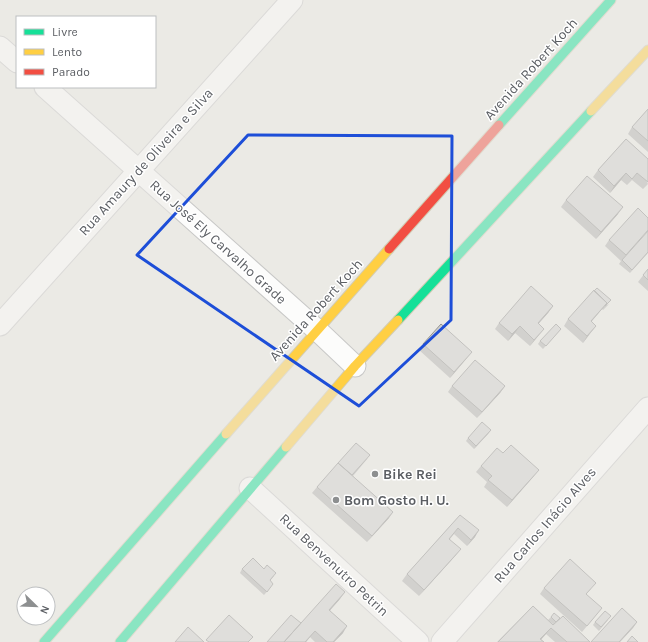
<svg xmlns="http://www.w3.org/2000/svg" width="648" height="642" font-family="Karla,sans-serif">
	<rect width="100%" height="100%" fill="#ebeae5"/>
	<g fill="none" stroke-linecap="round" stroke-linejoin="round">
		<defs>
			<path id="street" d="M0 47 17 62
				M45 87 317 330 355 366
				M0 325 292 0
				M250 488 418 642
				M442 642 648 408"/>
			<path id="fast" d="M499 125 611 0
				M398 320 591 111
				M44 642 226 434
				M120 642 286 447"/>
			<path id="slow" d="M591 111 648 50
				M226 434 389 249
				M286 447 355 366 398 320"/>
			<path id="jam" d="M389 249 499 125"/>
		</defs>
		<!-- street casing -->
		<use href="#street" stroke="#c8c8c7" stroke-width="23"/>
		<!-- fast casing -->
		<use href="#fast" stroke="#d2ccb4" stroke-width="11"/>
		<!-- slow casing -->
		<use href="#slow" stroke="#d2ccb4" stroke-width="11"/>
		<!-- jam casing -->
		<use href="#jam" stroke="#d2ccb4" stroke-width="11"/>
		<!-- street -->
		<use href="#street" stroke="#fcfcfb" stroke-width="21"/>
		<!-- fast -->
		<use href="#fast" stroke="#16e098" stroke-width="9"/>
		<!-- slow -->
		<use href="#slow" stroke="#ffcf43" stroke-width="9"/>
		<!-- jam -->
		<use href="#jam" stroke="#f24e42" stroke-width="9"/>
	</g>
	<!-- wall -->
	<path fill="#b4b4b1" d="M648 109V152L628 134 632 127Z
		M626 139 648 184 643 189 632 180 627 185 621 180 610 193 593 177 598 170Z
		M566 200 618 214 596 239 561 207Z
		M609 240 648 253 630 273 619 264 621 261 605 246Z
		M648 269V291L638 282Z
		M609 304 603 310 602 309 591 322 596 326 583 343 564 326 568 319Z
		M553 306 548 313 538 324 539 335 530 346 515 333 508 341 495 329 499 323Z
		M561 329 543 349 538 344 540 341Z
		M423 344 467 358 450 378 419 350Z
		M452 386H505L500 393 477 418 448 392Z
		M491 430 474 449 466 441 468 438Z
		M503 453 534 476 507 507 484 487 487 482 476 472 481 466Z
		M368 458 353 476 389 518 367 542 312 493 317 487Z
		M460 515 475 537 467 546 454 534 450 539 456 555 419 596 402 581 407 574Z
		M242 569H264L274 576 270 581 271 587 264 595 240 573Z
		M544 588 591 589 586 594 597 614 582 632 540 594Z
		M340 599 330 610 343 633 334 642H315L310 637 306 642H267L301 623Z
		M533 606 553 625H554L548 620 551 617 560 618 590 642H555L546 634 541 639 544 642H497Z
		M608 620 599 631 593 625 595 622Z"/>
	<!-- shaded-wall -->
	<path fill="#929290" d="M626 173 621 180 610 193 614 186Z
		M623 207 618 214 596 239 601 232Z
		M607 303 602 309 586 328 591 321Z
		M553 306 548 313 533 330 538 323Z
		M520 326 515 333 508 341 512 334Z
		M596 326 591 332 583 343 587 336Z
		M544 329 539 335 530 346 534 340Z
		M472 352 467 358 450 378 454 372Z
		M505 386 500 393 477 418 482 412Z
		M491 430 488 434 474 449 476 446Z
		M539 470 534 476 507 507 512 500Z
		M393 512 389 518 367 542 372 536Z
		M479 530 475 537 467 546 471 540Z
		M461 549 456 555 419 596 424 590Z
		M345 592 340 599 325 616 329 610Z
		M637 622 633 628 620 642H619Z
		M347 626 343 633 334 642H333Z
		M551 628 546 634 539 642 540 639Z
		M315 631 306 642H305Z"/>
	<!-- building -->
	<path fill="#d1d1ce" stroke="#929290" d="M648 109V141L632 127Z
		M626 139 648 159V182L637 173 632 179 626 173 614 186 598 170Z
		M587 176 623 207 601 232 566 200Z
		M638 208 648 218V230L626 255 609 240Z
		M648 231V252L632 270 622 260Z
		M648 269V280L643 275Z
		M531 286 553 306 538 323 544 329 534 340 520 326 512 334 499 323Z
		M597 288 611 300 605 306 607 303 594 291Z
		M594 290 607 303 591 321 596 326 587 336 568 319Z
		M441 324 472 352 454 372 423 344Z
		M556 324 561 329 546 346 540 341Z
		M475 360 505 386 482 412 452 386Z
		M482 422 491 430 476 446 468 438Z
		M356 443 370 455 352 475 338 463Z
		M511 445 539 470 512 500 488 480 492 476 481 466 497 448 503 453Z
		M338 463 393 512 372 536 317 487Z
		M460 515 479 530 471 540 458 528 449 539 461 549 424 590 407 574Z
		M253 558 264 569 267 565 276 573 270 580 273 584 267 592 242 569Z
		M570 559 596 583 586 594 602 608 587 626 544 588Z
		M336 584 345 592 329 610 347 626 333 642H327L315 631 305 642H284Z
		M533 606 553 625 563 616 590 642H567L551 628 540 639 544 642H498Z
		M622 608 637 622 619 642H591Z
		M605 611 611 616 601 627 595 622Z
		M554 613 560 618 556 622 551 617Z
		M229 615 253 637 248 642H209L206 640Z
		M291 615 301 623 284 642H267Z
		M188 627 204 642H175Z
		M632 636 638 642H627Z"/>
	<!-- marked area -->
	<path d="M0 0H648V642H0ZM248 135 452 136 451 320 359 406 137 255Z" fill="#ebeae5" fill-opacity=".55" fill-rule="evenodd"/>
	<path fill="none" stroke="#1d4ed8" stroke-width="3" stroke-linejoin="round" d="M248 135 452 136 451 320 359 406 137 255Z"/>
	<!-- markers -->
	<g fill="#8d8f90" stroke="#fff" stroke-width="1.5">
		<circle cx="375" cy="474" r="4"/>
		<circle cx="336" cy="500" r="4"/>
	</g>
	<g text-anchor="middle" dominant-baseline="central" stroke-width="3" stroke-linejoin="round" paint-order="stroke">
		<!-- street labels -->
		<g font-size="14" fill="#5b5e63" stroke="#fff">
			<text transform="translate(531 69) rotate(-48)">Avenida Robert Koch</text>
			<text transform="translate(146 162) rotate(-48)">Rua Amaury de Oliveira e Silva</text>
			<text transform="translate(218 242) rotate(42)">Rua José Ely Carvalho Grade</text>
			<text transform="translate(316 310) rotate(-48)">Avenida Robert Koch</text>
			<text transform="translate(545 525) rotate(-49)">Rua Carlos Inácio Alves</text>
			<text transform="translate(334 565) rotate(43)">Rua Benvenutro Petrin</text>
		</g>
		<!-- poi labels -->
		<g font-size="14" font-weight="bold" fill="#5b5e63" stroke="#fff" text-anchor="start">
			<text x="383" y="474">Bike Rei</text>
			<text x="344" y="500">Bom Gosto H. U.</text>
		</g>
	</g>
	<!-- legend -->
	<rect x="16" y="16" width="140" height="72" fill="#ffffff" stroke="#bdbfc1"/>
	<rect x="24" y="29" width="20" height="6" fill="#16e098" stroke="#bdbfc1"/>
	<text x="52" y="36" font-size="12" fill="#5b5e63">Livre</text>
	<rect x="24" y="49" width="20" height="6" fill="#ffcf43" stroke="#bdbfc1"/>
	<text x="52" y="56" font-size="12" fill="#5b5e63">Lento</text>
	<rect x="24" y="69" width="20" height="6" fill="#f24e42" stroke="#bdbfc1"/>
	<text x="52" y="76" font-size="12" fill="#5b5e63">Parado</text>
	<!-- north arrow -->
	<g transform="translate(36 606) rotate(113)"><circle r="19" fill="#ffffff" stroke="#bdbfc1"/>
	<path d="M0-3L7 15L0 10L-7 15Z" fill="#8d8f90"/>
	<text y="-6" font-size="11" font-weight="bold" text-anchor="middle" fill="#5b5e63">N</text>
	</g>
</svg>
